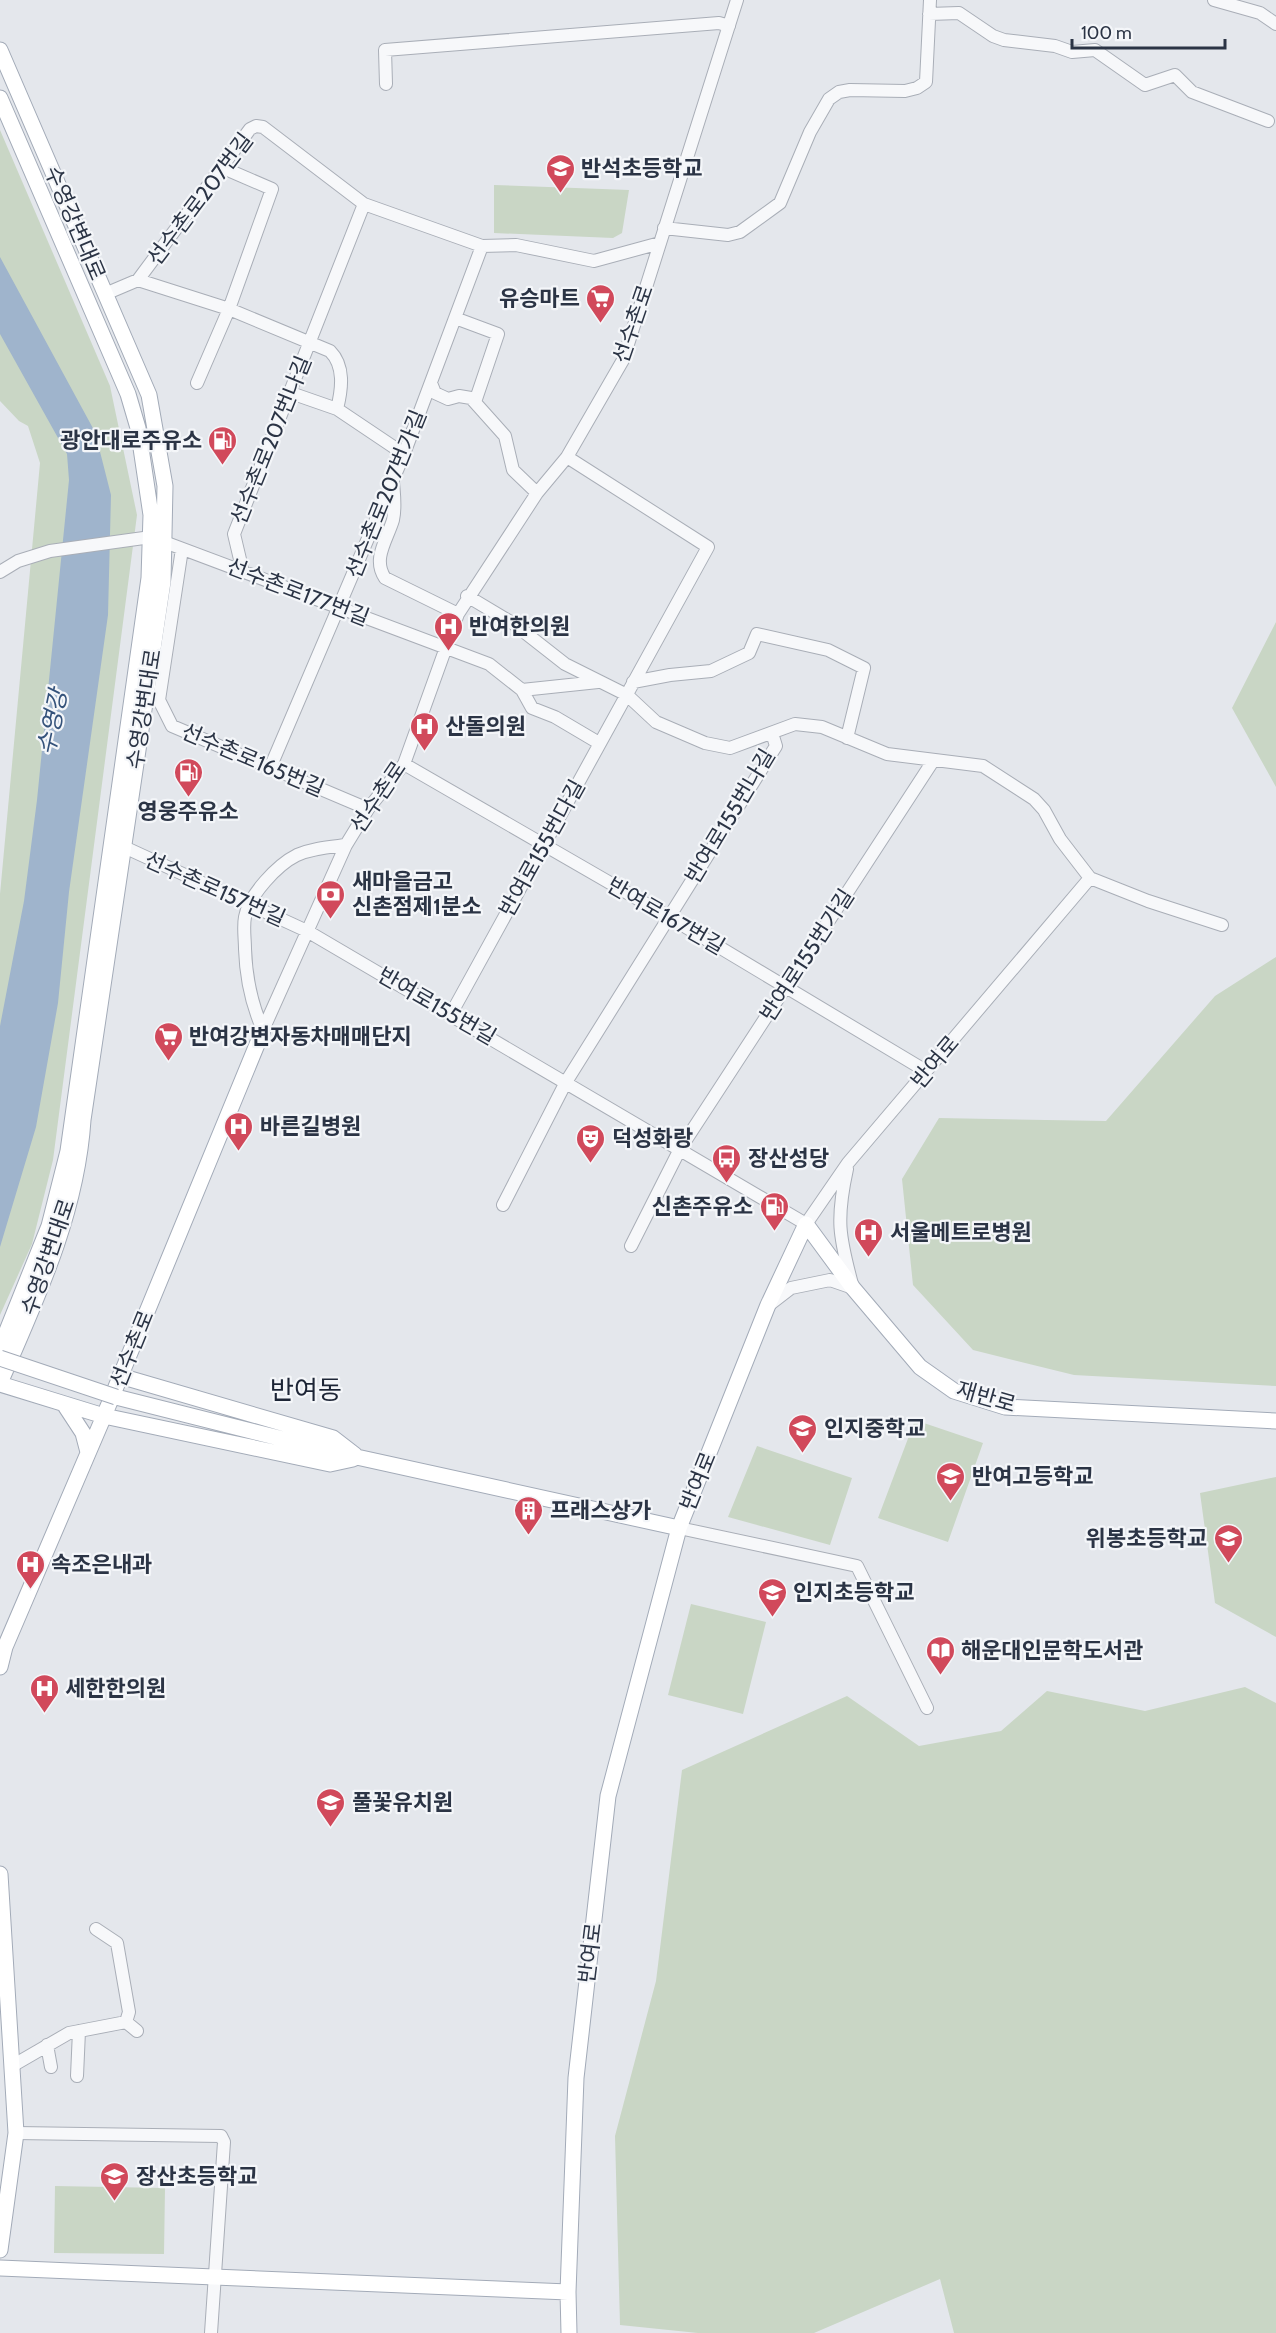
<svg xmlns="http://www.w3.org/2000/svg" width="1276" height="2333" font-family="Cabin,'Noto Sans KR',sans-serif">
	<rect width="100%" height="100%" fill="#e4e7ec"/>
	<!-- green -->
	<path fill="#c9d6c5" d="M0 130 110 386 137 515 53 1160 32 1244 0 1315V894L40 463 28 426 19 421 0 401Z
		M494 185 629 190 622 233 613 238 494 233Z
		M1276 622V787L1232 708Z
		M1276 957V1386L1074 1375 973 1350 913 1285 902 1179 939 1118 1106 1121 1215 996Z
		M915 1420 983 1443 948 1542 878 1518Z
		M757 1446 852 1478 830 1545 728 1517Z
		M1276 1477V1637L1215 1603 1200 1493Z
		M691 1604 766 1622 743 1714 668 1695Z
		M1245 1687 1276 1703V2333H954L940 2279 814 2333H698L620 2325 615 2136 656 1981 682 1770 847 1696 919 1746 1001 1731 1047 1691 1145 1711Z
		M55 2186 165 2188 164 2254 54 2253Z"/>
	<!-- water -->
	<path fill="#9fb4cc" d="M0 257 95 432 111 495 108 615 69 892 58 1003 36 1127 0 1247V1026L24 901 37 800 69 480 67 454 0 334Z"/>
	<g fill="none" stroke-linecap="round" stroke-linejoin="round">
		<defs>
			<path id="minor" d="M1214 0 1260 13 1276 24
				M929 14 959 13 993 36 1004 40 1055 46 1072 52 1095 50 1145 85 1175 75 1192 92 1268 121
				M386 84 385 50 719 23 729 26
				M664 228 728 235 740 232 780 203 810 132 829 99 839 92 850 90 905 91 917 88 926 82 930 0
				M138 280 229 309 330 351C345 366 342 389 337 409
				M105 294 138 280 250 129 256 126 263 127 364 204 482 246 516 245 594 261 660 243
				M455 318 498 334 475 402
				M197 383 229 309 272 189 221 167
				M431 383 435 393 448 399 459 396 471 398 505 436 513 470 537 493
				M291 393 337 409 404 454
				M393 482C394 495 396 507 393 520 387 540 372 559 385 578L458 614
				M182 549 159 700 172 726 368 809
				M0 572 18 561 50 551 151 537 489 664 522 690 532 708 555 717 599 743
				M243 572 234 534 364 204
				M467 596 514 624 565 664 627 695 656 722 705 743 730 748 795 724 822 727 887 754 983 766 1034 799 1044 810 1060 839 1090 878
				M633 682 670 675 711 671 749 653 757 634 828 650 864 668 847 738
				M522 690 598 682
				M404 764 669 917 926 1071
				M270 768 404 454 482 246
				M124 847 307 931 806 1224 848 1163 1090 878
				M1090 878 1148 901 1222 925
				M451 1014 708 547 567 457
				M263 1030 346 845 368 809 404 764 458 614 537 493 567 457 623 360 737 0
				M263 1030C251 1003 246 979 245 949 245 939 243 927 245 917 249 895 277 865 297 855 313 848 330 847 346 845
				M847 1169C836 1219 839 1236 852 1284
				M503 1205 566 1082 776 746 772 733
				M631 1246 680 1149 933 761
				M769 1305 791 1288 830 1280 853 1288
				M679 1528 857 1566 927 1708
				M96 1929 117 1943 129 2012 126 2022
				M47 2045 51 2067
				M12 2066 69 2033 126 2022 137 2031
				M77 2076 79 2031
				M16 2133 221 2136 224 2142 211 2333"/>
			<path id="major" d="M0 50 149 395 165 486 163 582 83 1120C77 1213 37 1298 0 1383
				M0 98 128 394 138 428 151 515 149 578 68 1151 49 1226 0 1348
				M120 1376 333 1438 355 1455
				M0 1384 104 1416 330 1464 353 1459
				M116 1397 343 1454 679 1528
				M64 1404 83 1433 88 1452
				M0 1667 5 1647 104 1416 263 1030
				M0 1874 16 2133 0 2250
				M0 2268 568 2292
				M569 2333 568 2292 576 2078 608 1796 679 1528 768 1305 806 1224 853 1288 920 1367 954 1391 1005 1407 1276 1421"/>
		</defs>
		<!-- minor casing -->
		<use href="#minor" stroke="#a9aeb7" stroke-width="14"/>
		<!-- major casing -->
		<use href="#major" stroke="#a3abb8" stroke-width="17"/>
		<!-- minor -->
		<use href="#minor" stroke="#f7f8fa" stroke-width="12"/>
		<!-- major -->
		<use href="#major" stroke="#fff" stroke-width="15"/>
		<defs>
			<path id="major-bridge" d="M0 1358 116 1397"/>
		</defs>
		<!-- major-bridge casing -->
		<use href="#major-bridge" stroke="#a3abb8" stroke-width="17" stroke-linecap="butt"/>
		<!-- major-bridge -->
		<use href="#major-bridge" stroke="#fff" stroke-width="15"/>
	</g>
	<!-- icons -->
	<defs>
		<symbol id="school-pin" viewBox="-11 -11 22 30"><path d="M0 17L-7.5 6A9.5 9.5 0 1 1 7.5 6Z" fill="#d1495b" stroke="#f4f6f9"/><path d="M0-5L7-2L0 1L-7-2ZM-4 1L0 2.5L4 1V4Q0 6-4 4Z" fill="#fff"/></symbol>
		<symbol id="supermarket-pin" viewBox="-11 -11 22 30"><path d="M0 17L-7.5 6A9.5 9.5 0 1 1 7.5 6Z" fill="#d1495b" stroke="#f4f6f9"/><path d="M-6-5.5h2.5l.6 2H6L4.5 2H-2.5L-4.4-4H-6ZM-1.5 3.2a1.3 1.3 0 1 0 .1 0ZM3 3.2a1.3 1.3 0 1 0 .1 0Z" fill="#fff"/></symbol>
		<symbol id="fuel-pin" viewBox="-11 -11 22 30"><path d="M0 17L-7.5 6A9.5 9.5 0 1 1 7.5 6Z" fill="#d1495b" stroke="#f4f6f9"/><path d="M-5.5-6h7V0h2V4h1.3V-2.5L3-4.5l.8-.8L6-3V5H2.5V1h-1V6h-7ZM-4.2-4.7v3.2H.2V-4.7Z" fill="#fff"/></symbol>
		<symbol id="hospital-pin" viewBox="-11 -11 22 30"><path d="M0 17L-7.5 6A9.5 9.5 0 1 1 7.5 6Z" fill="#d1495b" stroke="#f4f6f9"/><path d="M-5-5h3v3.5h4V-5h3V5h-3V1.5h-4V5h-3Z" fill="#fff"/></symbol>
		<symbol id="bank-pin" viewBox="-11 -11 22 30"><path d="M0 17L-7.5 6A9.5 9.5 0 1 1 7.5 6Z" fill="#d1495b" stroke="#f4f6f9"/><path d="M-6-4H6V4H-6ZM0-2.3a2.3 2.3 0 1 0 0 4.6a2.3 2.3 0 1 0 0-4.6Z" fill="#fff"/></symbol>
		<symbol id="theatre-pin" viewBox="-11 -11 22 30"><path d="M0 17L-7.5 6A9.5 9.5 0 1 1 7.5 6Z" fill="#d1495b" stroke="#f4f6f9"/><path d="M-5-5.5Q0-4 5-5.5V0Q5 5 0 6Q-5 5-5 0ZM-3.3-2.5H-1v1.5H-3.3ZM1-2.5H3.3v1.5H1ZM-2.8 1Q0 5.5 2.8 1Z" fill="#fff"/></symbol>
		<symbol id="bus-pin" viewBox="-11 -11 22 30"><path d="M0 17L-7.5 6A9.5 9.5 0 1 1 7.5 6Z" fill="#d1495b" stroke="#f4f6f9"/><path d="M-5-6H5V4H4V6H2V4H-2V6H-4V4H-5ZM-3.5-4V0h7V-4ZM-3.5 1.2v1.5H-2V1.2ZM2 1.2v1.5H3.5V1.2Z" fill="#fff"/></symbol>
		<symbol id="building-pin" viewBox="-11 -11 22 30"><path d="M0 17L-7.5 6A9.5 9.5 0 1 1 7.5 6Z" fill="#d1495b" stroke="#f4f6f9"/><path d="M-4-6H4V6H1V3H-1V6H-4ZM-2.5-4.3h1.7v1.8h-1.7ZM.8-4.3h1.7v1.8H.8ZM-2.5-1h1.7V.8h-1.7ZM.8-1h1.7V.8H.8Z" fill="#fff"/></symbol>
		<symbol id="library-pin" viewBox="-11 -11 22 30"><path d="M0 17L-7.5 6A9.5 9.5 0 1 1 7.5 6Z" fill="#d1495b" stroke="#f4f6f9"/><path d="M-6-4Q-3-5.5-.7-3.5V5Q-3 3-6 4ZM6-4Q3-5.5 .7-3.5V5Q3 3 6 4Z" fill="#fff"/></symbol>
	</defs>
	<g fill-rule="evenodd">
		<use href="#school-pin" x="544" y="152" width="33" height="45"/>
		<use href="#supermarket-pin" x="584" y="282" width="33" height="45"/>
		<use href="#fuel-pin" x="206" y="424" width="33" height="45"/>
		<use href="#hospital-pin" x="432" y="610" width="33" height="45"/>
		<use href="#hospital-pin" x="408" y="710" width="33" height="45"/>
		<use href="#fuel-pin" x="172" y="756" width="33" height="45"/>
		<use href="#bank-pin" x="314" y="878" width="33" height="45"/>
		<use href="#supermarket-pin" x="152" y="1020" width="33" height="45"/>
		<use href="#hospital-pin" x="222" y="1110" width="33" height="45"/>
		<use href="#theatre-pin" x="574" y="1122" width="33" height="45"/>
		<use href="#bus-pin" x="710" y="1142" width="33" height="45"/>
		<use href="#fuel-pin" x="758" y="1190" width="33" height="45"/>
		<use href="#hospital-pin" x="852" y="1216" width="33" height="45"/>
		<use href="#school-pin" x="786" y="1412" width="33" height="45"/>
		<use href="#school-pin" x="934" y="1460" width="33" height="45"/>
		<use href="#building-pin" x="512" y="1494" width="33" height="45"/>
		<use href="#school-pin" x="1212" y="1522" width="33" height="45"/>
		<use href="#hospital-pin" x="14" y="1548" width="33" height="45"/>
		<use href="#school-pin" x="756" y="1576" width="33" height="45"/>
		<use href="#library-pin" x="924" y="1634" width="33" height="45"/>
		<use href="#hospital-pin" x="28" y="1672" width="33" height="45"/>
		<use href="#school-pin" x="314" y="1786" width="33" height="45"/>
		<use href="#school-pin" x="98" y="2160" width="33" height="45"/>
	</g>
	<g text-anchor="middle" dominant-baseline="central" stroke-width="4.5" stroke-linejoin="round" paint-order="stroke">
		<!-- poi labels -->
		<g font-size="22" font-weight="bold" fill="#2b3445" stroke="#f4f6f9" text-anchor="start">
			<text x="581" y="168">반석초등학교</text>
			<text x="580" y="298" text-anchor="end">유승마트</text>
			<text x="202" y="440" text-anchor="end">광안대로주유소</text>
			<text x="469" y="626">반여한의원</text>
			<text x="445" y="726">산돌의원</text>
			<text x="188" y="811" text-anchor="middle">영웅주유소</text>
			<text x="352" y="881">새마을금고<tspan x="352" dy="25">신촌점제1분소</tspan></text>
			<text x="189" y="1036">반여강변자동차매매단지</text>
			<text x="260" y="1126">바른길병원</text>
			<text x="612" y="1138">덕성화랑</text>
			<text x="748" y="1158">장산성당</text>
			<text x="753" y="1206" text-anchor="end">신촌주유소</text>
			<text x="890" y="1232">서울메트로병원</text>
			<text x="824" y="1428">인지중학교</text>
			<text x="972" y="1476">반여고등학교</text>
			<text x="550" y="1510">프래스상가</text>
			<text x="1207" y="1538" text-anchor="end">위봉초등학교</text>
			<text x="51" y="1564">속조은내과</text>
			<text x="793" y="1592">인지초등학교</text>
			<text x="961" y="1650">해운대인문학도서관</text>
			<text x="65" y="1688">세한한의원</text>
			<text x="352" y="1802">풀꽃유치원</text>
			<text x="136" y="2176">장산초등학교</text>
		</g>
		<!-- street labels -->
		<g font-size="22" fill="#2b3445" stroke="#f4f6f9">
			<text transform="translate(200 199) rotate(-53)">선수촌로207번길</text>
			<text transform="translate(75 223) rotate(67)">수영강변대로</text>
			<text transform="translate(633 324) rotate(-71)">선수촌로</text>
			<text transform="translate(271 440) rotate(-68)">선수촌로207번나길</text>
			<text transform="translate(386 494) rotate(-68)">선수촌로207번가길</text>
			<text transform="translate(298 592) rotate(21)">선수촌로177번길</text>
			<text transform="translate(144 709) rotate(-81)">수영강변대로</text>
			<text transform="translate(253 760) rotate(23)">선수촌로165번길</text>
			<text transform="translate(378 797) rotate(-56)">선수촌로</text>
			<text transform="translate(730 816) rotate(-59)">반여로155번나길</text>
			<text transform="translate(542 848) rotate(-61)">반여로155번다길</text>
			<text transform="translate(215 889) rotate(24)">선수촌로157번길</text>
			<text transform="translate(666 916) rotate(30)">반여로167번길</text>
			<text transform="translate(807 955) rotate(-57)">반여로155번가길</text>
			<text transform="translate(437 1006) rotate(30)">반여로155번길</text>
			<text transform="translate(935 1062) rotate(-50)">반여로</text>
			<text transform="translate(48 1257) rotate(-71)">수영강변대로</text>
			<text transform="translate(132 1349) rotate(-68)">선수촌로</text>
			<text transform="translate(986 1397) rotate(16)">재반로</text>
			<text transform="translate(698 1481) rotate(-68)">반여로</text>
			<text transform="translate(590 1953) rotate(-83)">반여로</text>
		</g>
		<!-- water labels -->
		<g font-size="24" font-style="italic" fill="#34527a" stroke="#f4f6f9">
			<text transform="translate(52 722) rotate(-78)">수영강</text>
		</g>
		<!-- quarter labels -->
		<g font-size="26" fill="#1d2536" stroke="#f4f6f9">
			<text x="306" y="1390">반여동</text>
		</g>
	</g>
	<!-- scale -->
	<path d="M1072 39v9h153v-9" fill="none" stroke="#2b3445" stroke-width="3"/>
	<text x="1081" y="39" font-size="18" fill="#2b3445" stroke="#f4f6f9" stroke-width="4.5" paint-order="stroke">100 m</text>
</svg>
